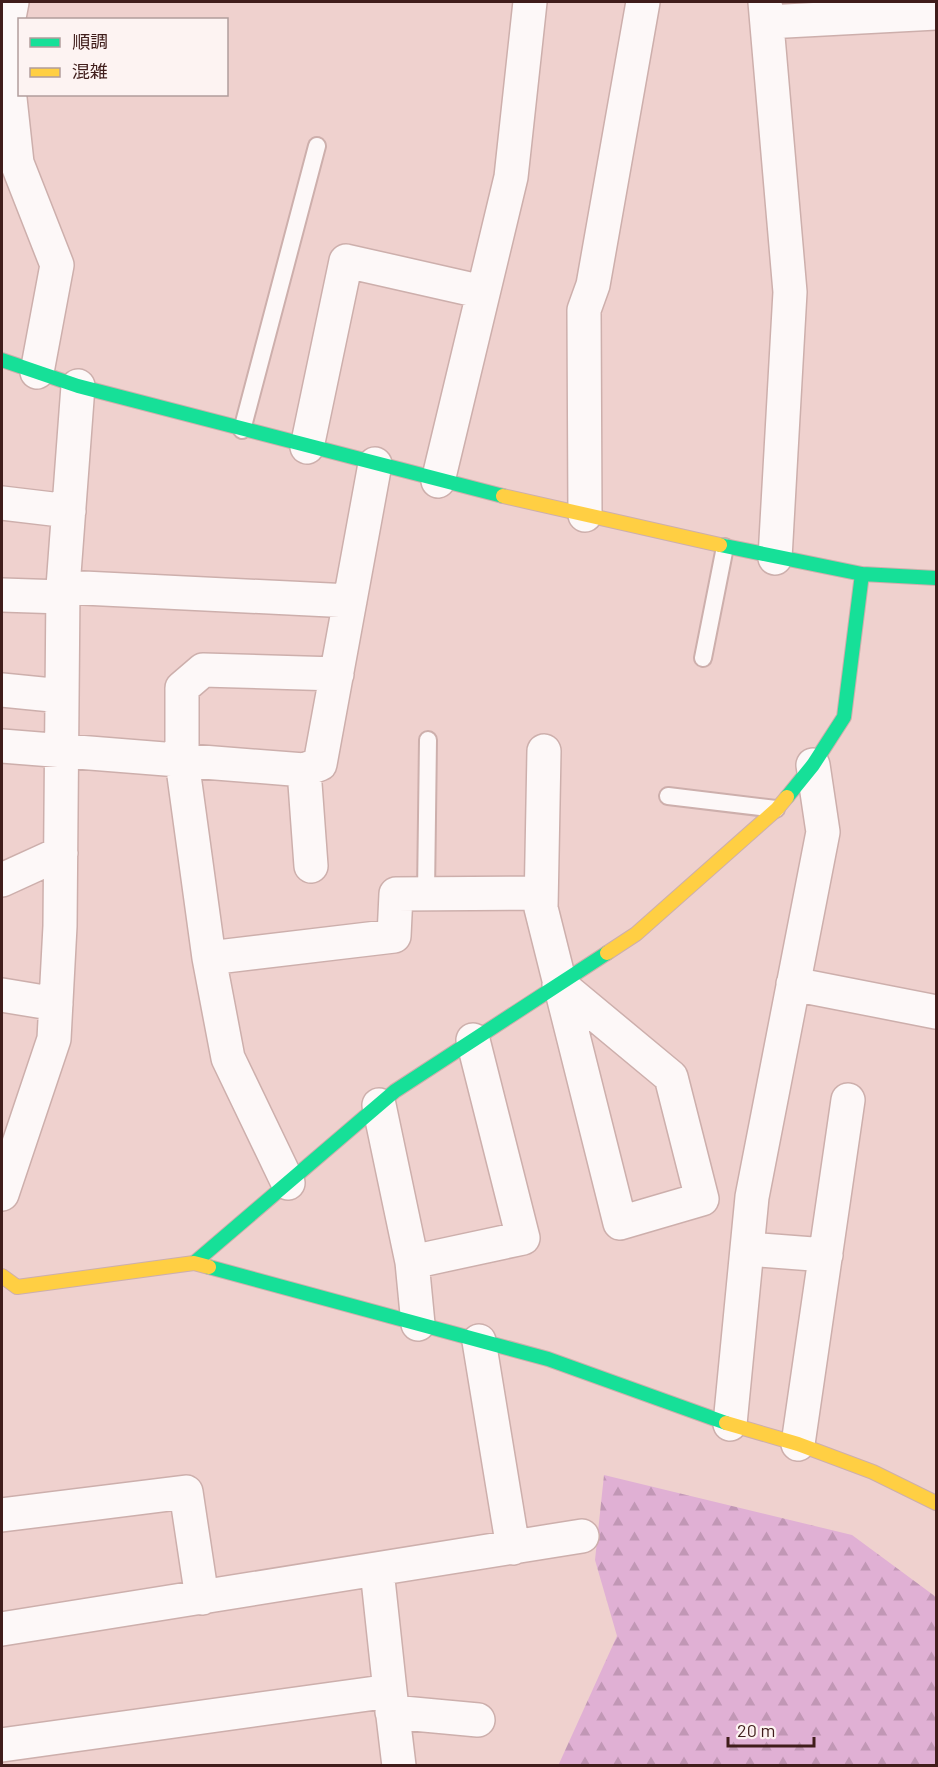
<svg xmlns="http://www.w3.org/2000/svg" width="938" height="1767" font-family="Barlow,'Noto Sans JP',sans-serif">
	<defs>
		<pattern id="forest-firs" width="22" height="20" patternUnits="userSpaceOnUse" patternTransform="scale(1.5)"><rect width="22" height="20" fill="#e0b0d4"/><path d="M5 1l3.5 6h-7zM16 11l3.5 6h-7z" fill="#c197b5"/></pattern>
	</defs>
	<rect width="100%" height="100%" fill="#efd1ce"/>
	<!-- forest -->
	<path fill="url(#forest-firs)" d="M604 1475 852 1535 936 1597V1765L558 1766 617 1636 595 1560Z"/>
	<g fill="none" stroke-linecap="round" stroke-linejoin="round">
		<defs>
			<path id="lane" d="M242 430 317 146
				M703 658 725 547
				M668 796 776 809
				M426 893 428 740"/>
			<path id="street" d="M12 2 4 43 17 163 57 265 37 372
				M765 2 790 292 775 558
				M767 22 936 13
				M307 447 346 261 483 292
				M438 481 511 177 530 2
				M2 503 69 511
				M585 515 584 310 593 285 643 2
				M63 587 78 386
				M2 595 63 597
				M2 690 62 696
				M2 746 304 770
				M544 751 541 908 620 1223 702 1199 671 1077 559 984
				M311 866 304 770 320 764 375 464
				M2 880 61 853
				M209 958 182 761V688L203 670 337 674
				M793 984 936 1012
				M2 995 56 1004
				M379 1105 412 1262 523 1238 473 1040
				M288 1183 228 1058 209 958 394 936 396 894 541 893
				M2 1194 54 1039 60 926 63 587 350 601
				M747 1249 826 1255
				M412 1262 418 1324
				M479 1341 513 1548
				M730 1424 752 1197 823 832 813 765
				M798 1444 848 1100
				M2 1515 186 1492 202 1598
				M377 1570 390 1691
				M2 1629 582 1536
				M392 1712 478 1720
				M2 1745 390 1691 399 1766"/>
			<path id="fast" d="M2 360 78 386 503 496
				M720 545 862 574 936 578
				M787 797 813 765 844 717 862 574
				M194 1263 395 1091 607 953
				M209 1267 548 1359 726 1423"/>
			<path id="slow" d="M503 496 720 545
				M607 953 636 934 777 809 787 797
				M2 1276 17 1287 194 1263 209 1267
				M726 1423 798 1444 873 1472 936 1503"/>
		</defs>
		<!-- lane casing -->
		<use href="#lane" stroke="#cdafac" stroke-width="20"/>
		<!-- street casing -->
		<use href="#street" stroke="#cdafac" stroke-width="36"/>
		<!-- fast casing -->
		<use href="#fast" stroke="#cdafac" stroke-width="16"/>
		<!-- slow casing -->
		<use href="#slow" stroke="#cdafac" stroke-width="16"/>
		<!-- lane -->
		<use href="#lane" stroke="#fdf8f8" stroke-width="16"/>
		<!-- street -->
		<use href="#street" stroke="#fdf8f8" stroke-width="33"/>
		<!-- fast -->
		<use href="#fast" stroke="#16e098" stroke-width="14"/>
		<!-- slow -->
		<use href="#slow" stroke="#ffcf43" stroke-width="14"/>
	</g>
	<!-- border -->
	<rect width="938" height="1767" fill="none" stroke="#401d1b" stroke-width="6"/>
	<!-- legend -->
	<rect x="18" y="18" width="210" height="78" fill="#fdf3f2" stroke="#b19d9c" stroke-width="1.5"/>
	<rect x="30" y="38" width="30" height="9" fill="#16e098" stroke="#b19d9c" stroke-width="1.5"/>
	<text x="72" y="48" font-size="18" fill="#401d1b">順調</text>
	<rect x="30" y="68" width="30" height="9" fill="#ffcf43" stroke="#b19d9c" stroke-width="1.5"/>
	<text x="72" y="78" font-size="18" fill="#401d1b">混雑</text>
	<!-- scale -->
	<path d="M728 1737v9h86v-9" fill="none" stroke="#401d1b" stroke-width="3"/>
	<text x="737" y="1737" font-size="18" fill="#401d1b" stroke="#fdf3f2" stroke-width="4.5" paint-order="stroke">20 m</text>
</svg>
